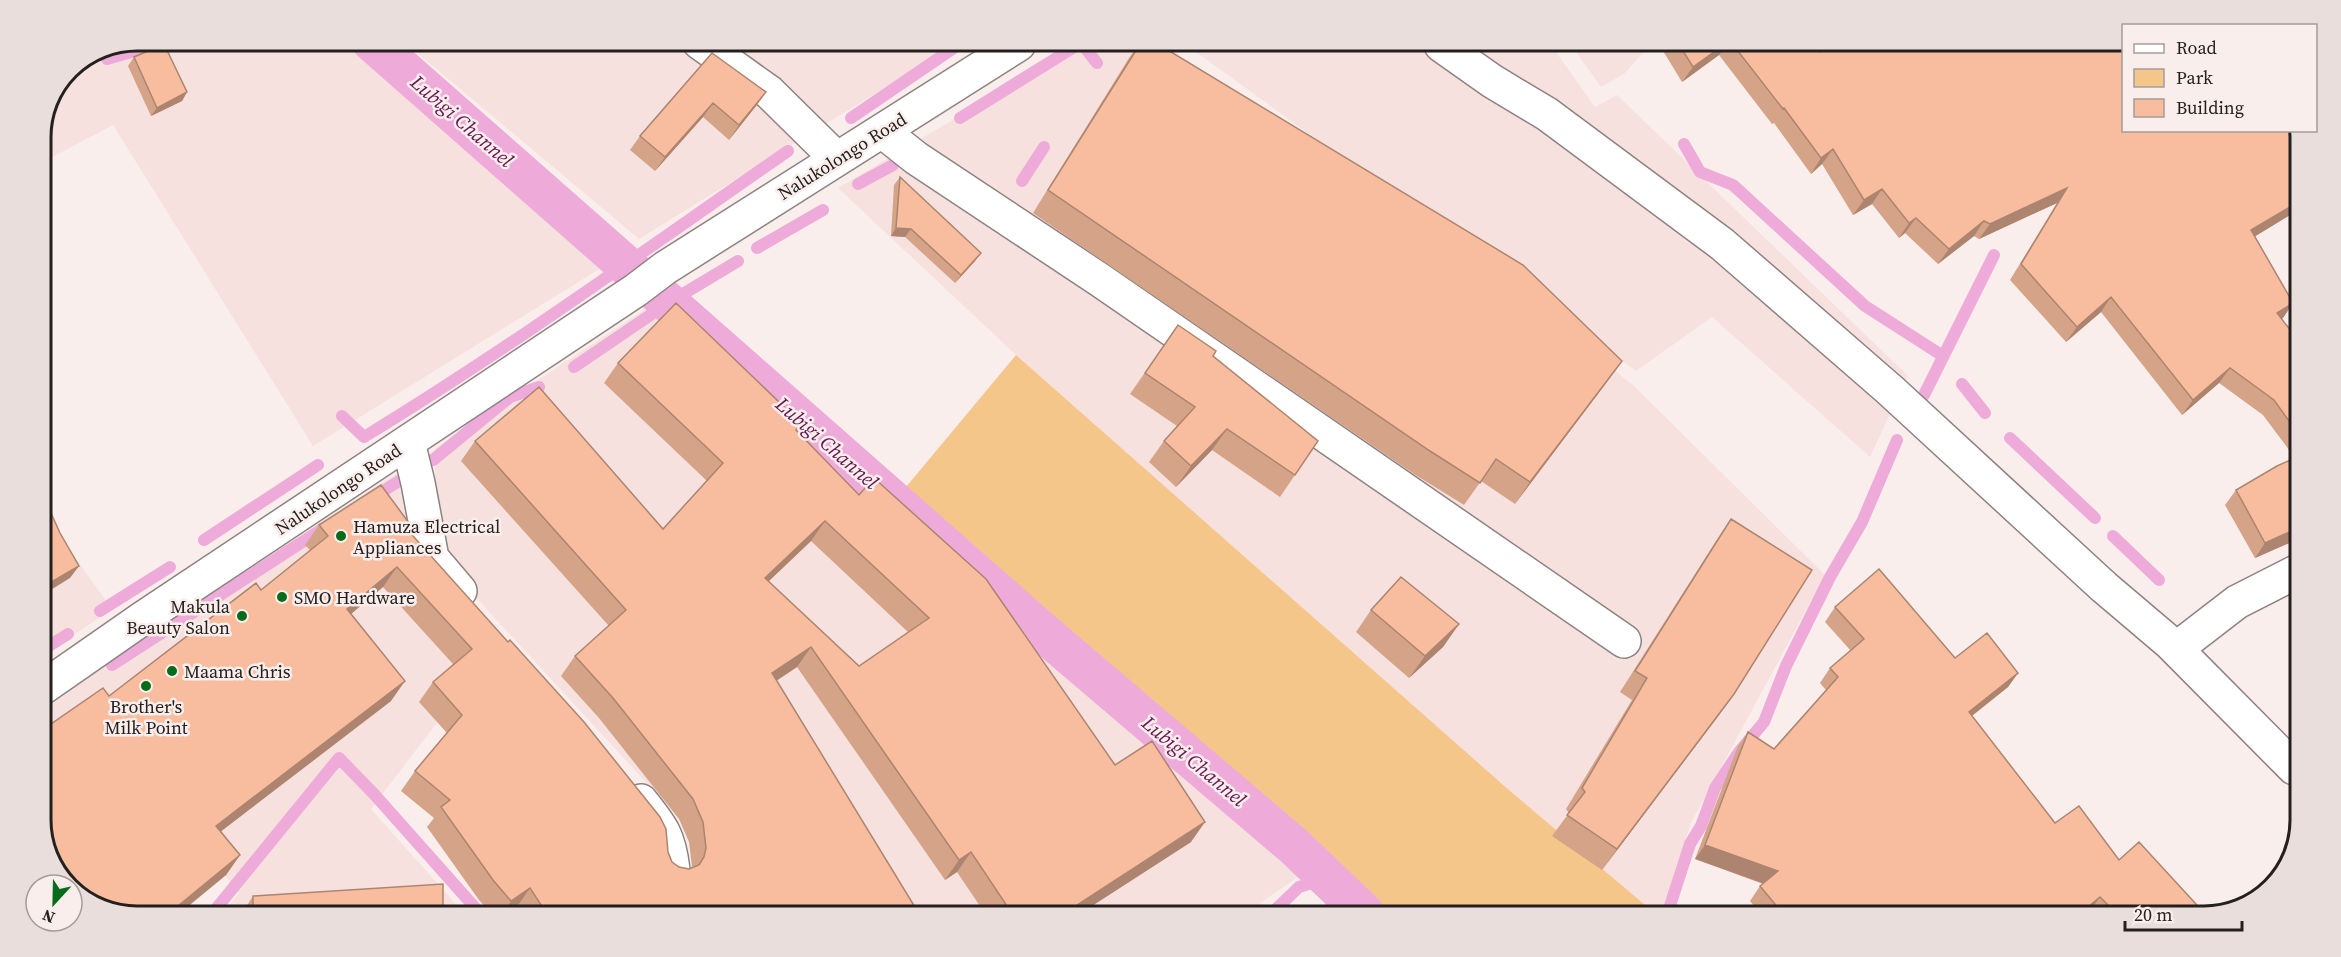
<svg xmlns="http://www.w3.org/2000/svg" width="2341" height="957" font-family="'Source Serif 4',serif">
	<rect width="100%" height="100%" fill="#faeeec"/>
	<!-- built -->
	<path fill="#f6e1de" d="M137 41H196L195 43 209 41H358L611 262 313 446 113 125 41 163V131L69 68Z
		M403 41 957 43 639 239Z
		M1081 44H1162L1503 282 1633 385 1825 575 1691 823 1661 915H1657L1509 790 1016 355 838 188Z
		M1185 44 1551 45 1595 107 1617 95 1908 376 1870 457 1712 317 1636 371Z
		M1571 45 1649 46 1624 74 1601 87Z
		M653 304 1308 870 1246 913 807 912 712 854 436 554 435 448Z
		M405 468 422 558 498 643 371 809 462 911 226 910 239 893 119 738 72 885 41 827V713L124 649Z
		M62 534 68 548 112 609 41 657V547Z"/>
	<!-- green -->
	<path fill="#f5c68a" d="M1016 355 1509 790 1657 915 1386 914 901 493Z"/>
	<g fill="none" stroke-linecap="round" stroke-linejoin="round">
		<!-- stream -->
		<path stroke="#eeabda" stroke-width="12" d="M1082 44 1097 63
			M107 59 169 41
			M851 118 961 43
			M960 118 1079 44
			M1684 144 1700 172 1733 185 1865 306 1943 356
			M1022 181 1044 147
			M858 184 893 165
			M757 248 823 210
			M574 367 668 303 738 261
			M1962 384 1985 413
			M1924 395 1994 255
			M342 416 364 437C510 348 648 248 788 151
			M2010 438 2095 518
			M433 460 510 397 539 387
			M372 498 399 481
			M2113 536 2159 580
			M204 540 318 465
			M100 611 170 567
			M41 651 68 634
			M112 665 324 528
			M215 910 339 758 374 794 478 911
			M1272 913 1299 887 1328 878
			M1667 915 1690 844 1701 826 1715 788 1739 752 1764 722 1786 666 1830 577 1862 522 1897 440"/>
		<!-- canal -->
		<path stroke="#eeabda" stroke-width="40" d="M371 41 1038 628 1295 847 1365 914"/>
		<defs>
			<path id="minor" d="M699 42 769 92 837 159
				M1441 45 1492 81 1547 114 1722 244 1890 390 2104 587 2170 643 2294 768
				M882 131 916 158 1100 280 1624 641
				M408 442 418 483 432 558 460 591
				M2176 649 2237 602 2296 572
				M41 689 143 618 636 290 665 268 1019 44
				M641 801C662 827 669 836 673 870"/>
		</defs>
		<!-- minor casing -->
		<use href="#minor" stroke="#8d8281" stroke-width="36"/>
		<!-- minor -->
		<use href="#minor" stroke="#fff" stroke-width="33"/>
	</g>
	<!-- wall -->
	<path fill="#d4a388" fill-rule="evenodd" d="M1139 44H1158L1606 383 1515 504 1481 481 1464 505 1414 474 1033 213 1129 58Z
		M1660 46 2124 47 2300 209 2255 236 2293 303 2282 319 2298 340 2296 540 2255 558 2225 505 2236 490 2295 458 2263 415 2219 383 2182 415 2101 312 2066 342 2010 280 2057 203 1979 239 1974 236 1938 264 1905 233 1899 238 1872 204 1853 215 1822 164 1811 174 1774 123 1772 124 1719 55 1682 82Z
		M712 53 766 92 756 106 729 140 703 117 655 171 630 150 640 136Z
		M134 57 187 92 182 101 151 116 128 66Z
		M900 177 975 261 955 283 905 237 891 236 894 185Z
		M1178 325 1213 356 1318 441 1280 497 1212 450 1176 487 1149 462 1164 441 1177 426 1130 394Z
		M618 363 802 424 797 431 1115 765 1191 842 1081 913 984 912 957 872 945 880 797 667 776 681 918 912 517 911 516 908 512 911H489L479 900 427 827 434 818 401 791 415 771 447 733 419 702 433 682 453 664 383 587 351 614 391 701 221 831 240 855 226 875 184 910 100 909 109 696 261 590 310 550 305 545 319 525 405 527 668 852 672 862 679 867 689 869 692 867 689 842 679 819 599 718 561 676 575 656 609 626 461 461 475 441 663 529 707 481 604 383ZM811 541 908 632 859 666 768 582Z
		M1731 519 1719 715 1602 870 1552 836 1569 813 1566 809 1632 700 1620 692 1716 541Z
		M1835 607 1955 658 2018 673 2008 687 1972 716 2055 823 2119 860 2205 916H2094L2090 911 2084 916 1761 915 1750 901 1760 886 1763 884 1695 859 1738 746 1748 732 1774 749 1826 690 1820 683 1830 668 1851 651 1825 622Z
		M1371 610 1459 624 1443 647 1409 678 1356 632Z
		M253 896 443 910H244Z"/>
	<!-- shaded-wall -->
	<path fill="#ad846f" d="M1722 46H1726L1719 55 1682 82 1693 67Z
		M187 92 182 101 151 116 157 108Z
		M766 92 756 106 729 140 739 125Z
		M713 103 703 117 655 171 665 157Z
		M1833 149 1822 164 1811 174 1821 158Z
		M2067 188 2057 203 1979 239 1990 224Z
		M1882 189 1872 204 1853 215 1864 200Z
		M2300 201V209L2241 245 2251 230Z
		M1916 218 1905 233 1899 238 1909 223Z
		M1984 221 1974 236 1938 264 1949 249Z
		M896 228 911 229 905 237 891 236Z
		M981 253 975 261 955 283 961 275Z
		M2111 297 2101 312 2066 342 2077 327Z
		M2293 303 2283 318 2266 328 2277 313Z
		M1622 361 1606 383 1515 504 1530 482Z
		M2230 368 2219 383 2182 415 2193 400Z
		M1227 429 1212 450 1176 487 1191 466Z
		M825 521 811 541 751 598 765 578Z
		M2296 529V540L2255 558 2265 543Z
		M79 566 70 578 41 596V588Z
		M397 567 383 587 333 629 347 609Z
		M1459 624 1443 647 1409 678 1425 656Z
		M811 647 797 667 758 693 772 673Z
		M2018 673 2008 687 1959 726 1969 712Z
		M405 681 391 701 202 846 216 826Z
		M1734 694 1719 715 1602 870 1617 849Z
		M1205 822 1191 842 1081 913H1065Z
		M1705 845 1778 871 1768 885 1695 859Z
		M971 852 957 872 945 880 959 860Z
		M240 855 226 875 183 910H173Z
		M530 888 516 908 512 911H505L511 901Z
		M2100 897 2090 911 2084 916H2077Z"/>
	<!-- building -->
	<path fill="#f7bd9e" stroke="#ad846f" stroke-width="1.5" fill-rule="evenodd" d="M164 44 187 92 157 108 134 57Z
		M1140 44H1158L1523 265 1622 361 1530 482 1496 459 1480 483 1430 451 1048 190Z
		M1680 46H1722L1693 67Z
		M1734 46H1814L1819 51 1818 46 2124 47V130H2300V201L2251 230 2293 303 2277 313 2298 340 2297 432 2274 400 2230 368 2193 400 2111 297 2077 327 2021 264 2067 188 1990 224 1984 221 1949 249 1916 218 1909 223 1882 189 1864 200 1833 149 1821 158 1784 108 1783 109Z
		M712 53 766 92 739 125 713 103 665 157 640 136Z
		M900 177 981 253 961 275 911 229 896 228Z
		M676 303 802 424 796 430 859 495 874 478 986 579 1115 765 1152 741 1205 822 1065 913 1011 912 971 852 959 860 811 647 772 673 918 912 545 911 530 888 511 901 493 880 441 807 450 800 415 771 462 715 433 682 472 649 397 567 347 609 405 681 216 826 240 855 173 910 100 909 72 888V885H68L60 879 41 827V731L103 688 109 696 256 583 261 590 328 536 319 525 381 485 409 523 405 527 508 642 510 640 584 722 660 817 666 829 668 852 672 862 679 867 689 869 699 865 704 857 706 848 703 822 693 799 613 698 575 656 626 610 475 441 539 387 663 529 723 463 618 363ZM825 521 929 618 859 666 765 578Z
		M1178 325 1216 351 1213 356 1318 441 1295 475 1227 429 1191 466 1164 441 1195 407 1145 373Z
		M2297 457 2296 529 2265 543 2236 490 2277 466Z
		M41 484 44 490 41 491 60 533 79 566 41 588Z
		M1731 519 1812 570 1734 694 1617 849 1567 815 1585 792 1582 788 1647 678 1635 671Z
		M1879 569 1955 658 1987 633 2018 673 1969 712 2055 823 2079 806 2119 860 2139 842 2207 916H2119L2100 897 2077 916 1784 915 1760 886 1778 871 1705 845 1748 732 1774 749 1838 677 1830 668 1864 639 1835 607Z
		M1401 577 1459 624 1425 656 1371 610Z
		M443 884V910H253V896Z"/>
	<!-- markers -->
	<g fill="#076c1a" stroke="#faeeec" stroke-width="2">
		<circle cx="341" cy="536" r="6"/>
		<circle cx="282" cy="597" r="6"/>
		<circle cx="242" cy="616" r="6"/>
		<circle cx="172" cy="671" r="6"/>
		<circle cx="146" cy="686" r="6"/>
	</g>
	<g text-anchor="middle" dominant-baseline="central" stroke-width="5" stroke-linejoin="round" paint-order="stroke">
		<!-- street labels -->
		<g font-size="18" fill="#24201f" stroke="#faeeec">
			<text transform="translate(842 156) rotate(-32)">Nalukolongo Road</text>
			<text transform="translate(338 489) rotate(-34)">Nalukolongo Road</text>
		</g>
		<!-- poi labels -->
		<g font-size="18" fill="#24201f" stroke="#faeeec" text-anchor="start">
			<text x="353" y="526">Hamuza Electrical<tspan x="353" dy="21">Appliances</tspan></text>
			<text x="294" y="597">SMO Hardware</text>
			<text x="230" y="606" text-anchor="end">Makula<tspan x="230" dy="21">Beauty Salon</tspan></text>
			<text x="184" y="671">Maama Chris</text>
			<text x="146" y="706" text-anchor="middle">Brother's<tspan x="146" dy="21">Milk Point</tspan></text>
		</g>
		<!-- water labels -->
		<g font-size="20" font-style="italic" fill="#631652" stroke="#faeeec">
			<text transform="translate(462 121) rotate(41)">Lubigi Channel</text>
			<text transform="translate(827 443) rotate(41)">Lubigi Channel</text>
			<text transform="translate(1194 761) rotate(40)">Lubigi Channel</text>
		</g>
	</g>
	<!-- crop -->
	<path d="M0 0H2341V957H0ZM137 51H2204A86 86 0 0 1 2290 137V820A86 86 0 0 1 2204 906H137A86 86 0 0 1 51 820V137A86 86 0 0 1 137 51Z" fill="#e9dedc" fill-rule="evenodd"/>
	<path fill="none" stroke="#24201f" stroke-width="3" d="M137 51H2204A86 86 0 0 1 2290 137V820A86 86 0 0 1 2204 906H137A86 86 0 0 1 51 820V137A86 86 0 0 1 137 51Z"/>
	<!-- legend -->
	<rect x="2122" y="24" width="195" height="108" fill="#faeeec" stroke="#a49c9a" stroke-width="1.5"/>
	<rect x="2134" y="44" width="30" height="9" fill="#ffffff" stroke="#a49c9a" stroke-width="1.5"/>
	<text x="2176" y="54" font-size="18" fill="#24201f">Road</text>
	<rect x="2134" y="69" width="30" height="18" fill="#f5c68a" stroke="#a49c9a" stroke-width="1.5"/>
	<text x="2176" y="84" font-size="18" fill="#24201f">Park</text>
	<rect x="2134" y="99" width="30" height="18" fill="#f7bd9e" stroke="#a49c9a" stroke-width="1.5"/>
	<text x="2176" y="114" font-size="18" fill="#24201f">Building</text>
	<!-- north arrow -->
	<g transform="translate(54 903) rotate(202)"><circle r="28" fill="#faeeec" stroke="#a49c9a" stroke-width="1.5"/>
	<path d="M0-4.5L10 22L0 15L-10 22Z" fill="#076c1a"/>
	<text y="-9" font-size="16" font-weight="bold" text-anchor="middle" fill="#24201f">N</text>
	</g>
	<!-- scale -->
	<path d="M2125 921v9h117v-9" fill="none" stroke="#24201f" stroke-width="3"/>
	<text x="2134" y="921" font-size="18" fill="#24201f" stroke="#faeeec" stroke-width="4.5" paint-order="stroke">20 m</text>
</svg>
